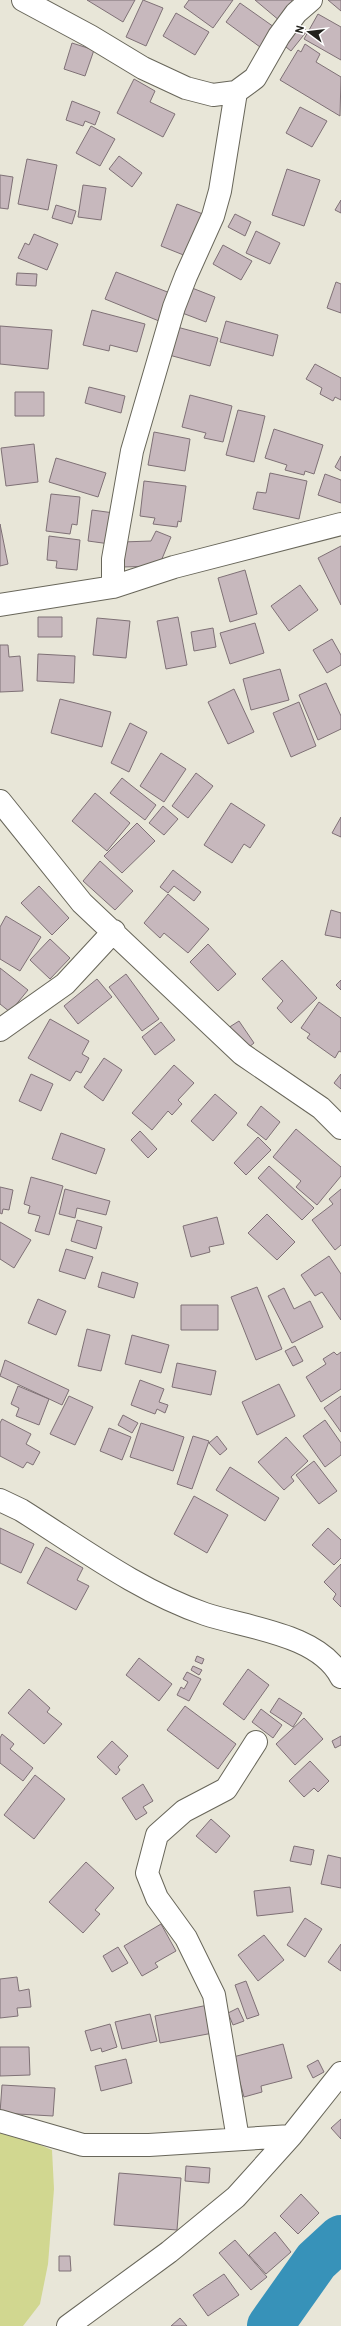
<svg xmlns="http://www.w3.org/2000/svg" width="341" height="2326" font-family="Overpass,sans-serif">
	<rect width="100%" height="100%" fill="#e8e6d8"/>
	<!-- green -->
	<path fill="#d1d790" d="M0 2128 52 2150 54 2189 48 2264 40 2304 23 2326H0Z"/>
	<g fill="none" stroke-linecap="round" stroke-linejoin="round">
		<!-- river -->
		<path stroke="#3792b9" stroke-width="46" d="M270 2326 316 2261 341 2238"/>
	</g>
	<!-- building -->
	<path fill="#c7b8bd" stroke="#7f7176" d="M87 0H135L123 22Z
		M143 0 163 8 146 46 126 37Z
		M189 0H233L213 28 184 7Z
		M255 0H291L295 3 280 21Z
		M328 0H341V11Z
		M240 3 274 27 260 47 226 22Z
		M176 13 209 32 195 55 163 36Z
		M318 14 341 27V60L304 39Z
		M297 23 307 31 291 51 281 43Z
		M72 43 94 50 85 76 64 69Z
		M305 44 320 54 316 62 341 77 340 116 280 80 298 50 301 52Z
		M134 79 155 91 150 102 175 114 163 137 117 113Z
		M72 101 100 112 95 125 85 121 83 126 66 120Z
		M300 107 327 121 312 147 286 133Z
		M91 126 115 139 100 166 76 153Z
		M119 156 142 173 132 187 109 169Z
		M27 159 57 165 48 210 18 204Z
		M287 169 320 180 304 226 272 215Z
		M0 175 13 177 8 209 0 208Z
		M83 185 106 188 101 220 78 217Z
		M341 200V213L335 210Z
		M177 204 208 216 191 258 161 246Z
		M56 205 76 211 72 224 52 218Z
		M235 214 251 222 245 236 228 227Z
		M256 231 280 243 270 264 246 253Z
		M34 234 58 244 47 270 18 258 25 243 29 245Z
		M223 245 252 261 241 280 213 264Z
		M116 272 170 293 159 321 105 299Z
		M17 273 37 274 36 286 16 285Z
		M336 282 341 284V313L327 308Z
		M187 286 215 297 206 322 177 311Z
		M92 310 145 324 137 352 110 345 109 351 83 345Z
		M226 321 278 335 273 356 220 342Z
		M0 326 52 330 48 369 0 364Z
		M177 327 218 338 210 366 169 355Z
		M315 364 341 378V400L335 397 333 401 320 394 322 388 306 379Z
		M89 387 125 396 121 413 85 403Z
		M15 392H44V416H15Z
		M190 395 232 406 223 442 204 438 206 433 182 427Z
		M238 410 265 416 254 462 226 455Z
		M274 429 323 445 314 474 305 471 304 475 285 470 287 465 265 458Z
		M154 432 190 439 185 471 148 465Z
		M34 444 38 482 6 486 1 448Z
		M341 456V471L335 467Z
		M56 458 106 473 98 497 49 482Z
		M270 473 307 481 299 519 253 509 257 492 266 493Z
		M325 474 341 480V503L318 495Z
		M144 481 186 486 181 522 178 521 177 527 153 524 155 518 140 516Z
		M51 494 80 497 77 525 72 524 70 534 46 531Z
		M92 510 114 513 110 544 88 541Z
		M0 524 8 564 0 566Z
		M156 531 171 537 159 566 122 567V542L151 541Z
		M49 536 80 540 77 570 56 568 57 561 47 560Z
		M341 546V605L318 558Z
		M245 570 257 614 230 622 218 578Z
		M300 585 318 610 289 631 271 606Z
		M38 617H62V637H38Z
		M178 617 187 665 166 669 157 621Z
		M97 618 130 621 126 658 93 655Z
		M255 623 264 653 230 664 220 633Z
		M213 628 216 647 194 651 191 632Z
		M332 639 341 655V665L327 673 313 650Z
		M0 645H8L9 657 20 656 23 691 0 692Z
		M38 654 75 656 74 683 37 681Z
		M280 669 289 700 251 710 243 679Z
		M326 683 341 716V729L318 740 299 695Z
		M234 689 254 732 228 744 208 702Z
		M60 699 111 712 102 747 51 733Z
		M299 702 316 746 291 757 273 713Z
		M130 723 147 732 129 772 111 763Z
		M161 753 186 769 164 802 140 786Z
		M196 773 213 786 188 818 172 806Z
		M122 778 156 805 145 820 110 793Z
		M95 793 130 823 107 851 72 821Z
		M231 803 265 825 250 848 244 844 232 863 204 845Z
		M163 806 178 819 164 835 149 823Z
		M341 817V837L332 833Z
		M137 823 155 841 122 873 104 856Z
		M100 861 133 891 115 910 83 881Z
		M173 870 201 892 194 901 174 886 168 893 160 887Z
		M39 886 69 918 52 935 21 903Z
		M168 894 209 929 188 953 164 933 160 938 144 923Z
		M331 910 341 913V938L325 935Z
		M6 916 41 937 20 971 0 959V927Z
		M50 939 70 958 50 979 30 960Z
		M208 944 236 974 218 991 190 962Z
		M282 960 317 998 291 1023 277 1008 283 1001 262 979Z
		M0 968 28 990 10 1012 0 1004Z
		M126 974 159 1019 142 1031 109 987Z
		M97 979 112 997 78 1024 64 1006Z
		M341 980V990L336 985Z
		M319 1002 341 1018V1052L339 1051 335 1058 307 1038 310 1034 301 1028Z
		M50 1019 89 1041 82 1054 89 1058 81 1073 76 1071 70 1081 28 1058Z
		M239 1021 254 1043 244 1051 228 1028Z
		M161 1022 175 1040 155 1055 142 1037Z
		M104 1058 122 1070 103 1101 84 1087Z
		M174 1065 194 1083 178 1100 182 1104 172 1115 168 1111 152 1130 132 1113Z
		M31 1074 53 1084 41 1111 19 1101Z
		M341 1074V1089L334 1083Z
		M215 1094 237 1113 213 1141 191 1121Z
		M261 1106 280 1122 266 1140 247 1125Z
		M296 1129 341 1167V1176L317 1205 296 1187 301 1181 273 1157Z
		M140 1131 157 1149 148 1158 131 1140Z
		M61 1133 105 1149 96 1174 52 1159Z
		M258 1137 271 1150 246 1175 234 1163Z
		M269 1166 314 1208 302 1220 258 1178Z
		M31 1177 63 1186 49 1235 35 1231 40 1216 28 1213 30 1206 24 1204Z
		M0 1187 13 1190 9 1210 3 1209 2 1214 0 1213Z
		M65 1189 110 1201 106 1215 77 1208 75 1218 59 1214Z
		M341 1189V1245L335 1250 312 1220 333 1204 329 1199Z
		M267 1214 295 1242 277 1260 248 1233Z
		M217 1217 224 1244 209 1247 210 1252 191 1257 183 1226Z
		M77 1220 102 1227 96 1249 71 1241Z
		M0 1222 31 1240 14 1268 0 1259Z
		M66 1249 93 1257 85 1279 59 1271Z
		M329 1256 341 1274V1320L322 1292 315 1296 301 1275Z
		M102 1272 138 1283 134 1298 98 1287Z
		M257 1287 282 1349 256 1360 231 1297Z
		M284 1288 294 1309 310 1301 323 1327 292 1343 268 1296Z
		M38 1299 66 1311 56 1335 28 1323Z
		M181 1305H218V1330H181Z
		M87 1329 110 1335 101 1371 78 1366Z
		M132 1335 169 1345 161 1373 125 1364Z
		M295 1346 303 1361 293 1366 285 1351Z
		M334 1352 337 1355 341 1352V1389L321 1402 306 1377 326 1364 323 1359Z
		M5 1360 69 1390 62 1405 0 1376Z
		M177 1363 216 1371 211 1395 172 1387Z
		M140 1380 164 1389 159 1402 168 1405 165 1413 157 1409 155 1414 131 1405Z
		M279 1384 295 1416 257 1435 242 1402Z
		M18 1386 49 1399 39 1425 16 1416 19 1408 11 1404Z
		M69 1396 93 1407 75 1445 50 1434Z
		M341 1396V1432L324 1408Z
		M123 1415 138 1423 132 1433 118 1425Z
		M2 1419 31 1434 26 1444 40 1452 33 1465 27 1462 23 1468 0 1456V1423Z
		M325 1420 341 1443V1455L325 1467 303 1436Z
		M141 1423 184 1437 173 1471 130 1457Z
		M109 1428 131 1437 122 1460 100 1451Z
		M193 1436 209 1441 192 1489 177 1484Z
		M217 1436 227 1449 220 1455 209 1443Z
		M286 1437 308 1461 291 1477 294 1481 284 1490 258 1462Z
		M314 1461 337 1491 319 1504 296 1475Z
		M230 1467 279 1498 265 1521 216 1490Z
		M194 1496 228 1515 207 1553 174 1534Z
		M0 1528 34 1544 21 1573 0 1563Z
		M328 1528 341 1540V1558L334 1565 312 1545Z
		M46 1547 83 1568 77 1580 89 1586 76 1610 27 1583Z
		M341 1564V1607L333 1599 336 1594 324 1582Z
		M197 1656 204 1659 202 1664 195 1661Z
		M139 1658 172 1684 159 1701 126 1675Z
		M193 1666 202 1670 199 1675 191 1670Z
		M248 1669 269 1685 244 1720 223 1704Z
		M187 1672 201 1679 189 1701 177 1695 181 1687 184 1689 188 1682 183 1679Z
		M29 1689 50 1708 47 1712 62 1724 44 1744 8 1713Z
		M279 1698 302 1713 293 1727 270 1712Z
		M185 1706 236 1744 218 1769 167 1730Z
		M261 1709 282 1725 273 1738 252 1722Z
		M304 1718 323 1739 295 1765 276 1744Z
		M2 1734 14 1744 10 1749 33 1768 23 1781 0 1763V1738Z
		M341 1736V1745L335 1748 332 1741Z
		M112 1741 128 1756 118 1767 120 1770 116 1775 97 1757Z
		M310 1761 329 1781 318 1792 314 1788 304 1797 289 1781Z
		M35 1775 65 1799 34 1839 4 1815Z
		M143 1784 153 1801 143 1807 147 1813 136 1820 122 1798Z
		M211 1819 230 1836 216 1853 196 1836Z
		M294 1846 314 1850 311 1865 290 1861Z
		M328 1855 341 1858V1888L321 1884Z
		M86 1862 114 1888 95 1910 100 1914 83 1933 49 1902Z
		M290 1887 293 1912 257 1916 254 1891Z
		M305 1918 322 1929 305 1957 287 1945Z
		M161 1924 176 1951 155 1963 158 1967 142 1976 124 1946Z
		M264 1935 284 1960 258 1981 238 1955Z
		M341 1944V1971L328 1962Z
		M118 1947 128 1963 112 1972 103 1956Z
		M17 1977 19 1991 29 1989 31 2007 17 2008 18 2016 0 2018V1979Z
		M246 1981 259 2015 247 2019 235 1985Z
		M208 2005 213 2033 160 2043 155 2016Z
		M238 2008 244 2021 233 2025 228 2013Z
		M150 2014 157 2041 122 2049 115 2022Z
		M110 2024 117 2047 102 2052 101 2048 91 2051 85 2031Z
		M283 2044 292 2078 261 2086 262 2092 244 2097 233 2057Z
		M0 2047H29L30 2075 0 2076Z
		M126 2059 132 2083 101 2091 95 2066Z
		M318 2060 324 2072 313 2078 307 2066Z
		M2 2085 55 2088 53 2116 0 2113Z
		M341 2119V2139L331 2128Z
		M186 2166 210 2168 209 2183 185 2181Z
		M119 2173 181 2178 177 2230 114 2225Z
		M301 2194 319 2213 298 2234 280 2216Z
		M275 2232 291 2252 266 2274 249 2255Z
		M235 2240 267 2277 251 2290 219 2253Z
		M59 2256H70L71 2271H59Z
		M224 2274 239 2295 208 2316 193 2295Z
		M180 2318 187 2326H171Z"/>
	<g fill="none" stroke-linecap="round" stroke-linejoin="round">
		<defs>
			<path id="minor" d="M23 0 90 36 143 68 186 88 213 95 236 92 255 78 279 36 296 13 311 0
				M113 587V559L132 451 174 307 186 276 213 216 220 191 236 92
				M0 605 113 587 174 567 341 524
				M0 801 82 903 242 1054 321 1108 341 1128
				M0 1030 65 984 114 931
				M0 1500 21 1510C80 1547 138 1591 205 1614 247 1628 319 1634 341 1677
				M0 2121 83 2145H149L291 2136
				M238 2139 214 1995 186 1938 157 1898 147 1873 157 1835 184 1811 226 1789 256 1742
				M68 2326 169 2252 236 2197 291 2136 341 2073"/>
		</defs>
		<!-- minor casing -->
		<use href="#minor" stroke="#68665a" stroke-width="24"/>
		<!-- minor -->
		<use href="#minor" stroke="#fff" stroke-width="22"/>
	</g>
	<!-- north arrow -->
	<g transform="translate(309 32) rotate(285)" stroke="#ffffff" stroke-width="3" paint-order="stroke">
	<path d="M0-3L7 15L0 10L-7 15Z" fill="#22211c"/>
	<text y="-6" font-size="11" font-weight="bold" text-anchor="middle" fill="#22211c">N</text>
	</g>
</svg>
